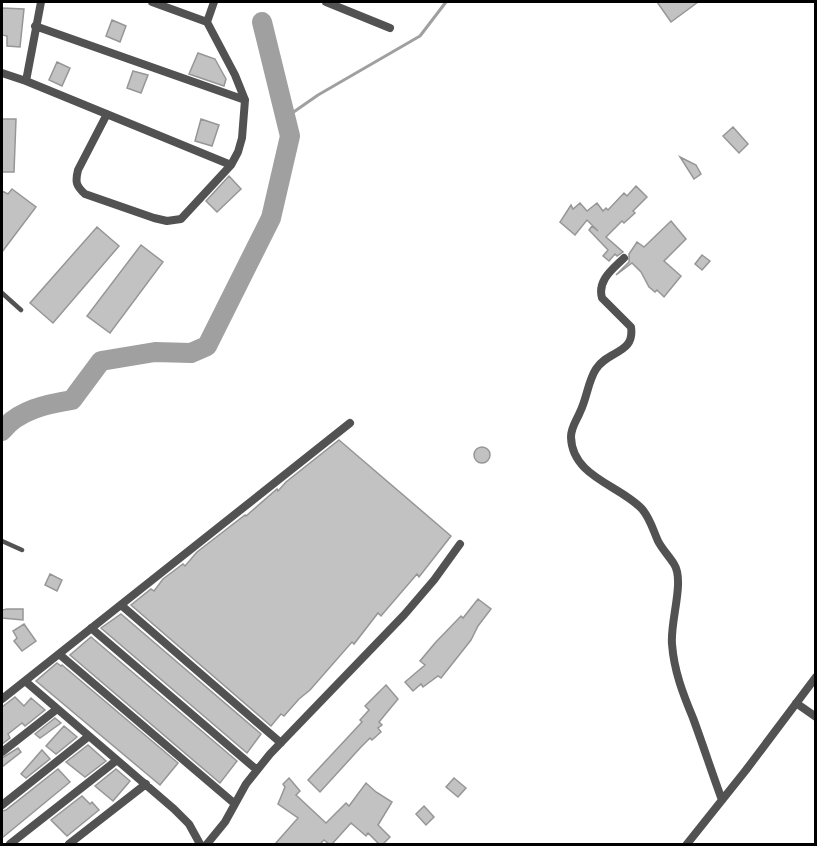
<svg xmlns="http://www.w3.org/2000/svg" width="817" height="846" font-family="'PT Sans Narrow',sans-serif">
	<rect width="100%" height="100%" fill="#fff"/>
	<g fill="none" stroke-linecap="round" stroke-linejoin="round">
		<!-- stream -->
		<path stroke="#a0a0a0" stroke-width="3" d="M285 118 318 95 420 36 446 2"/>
		<!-- river -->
		<path stroke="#a0a0a0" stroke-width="20" d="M2 431C18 410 47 404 72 400L101 361 155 352 191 353 207 346 271 218 290 136 262 22"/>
	</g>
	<!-- building -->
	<path fill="#c2c2c2" stroke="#969696" stroke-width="1.5" d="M657 2H698L671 22Z
		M2 8 24 9 20 47 7 46V36L2 35Z
		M112 20 126 26 120 42 106 36Z
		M198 53 215 59 226 79 224 86 189 74Z
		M57 62 70 68 62 86 49 80Z
		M133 71 148 75 141 93 127 88Z
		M2 119H16L14 172H2Z
		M201 119 219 125 212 146 195 141Z
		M733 127 748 144 739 153 723 136Z
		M680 157 696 165 701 174 694 179Z
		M229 176 241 189 217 212 206 201Z
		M636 186 647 197 633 211 635 213 624 223 622 221 606 237 623 252 617 256 615 254 609 261 603 256 608 250 589 230 592 226 598 231 587 220 575 235 560 222 571 205 573 209 580 203 587 211 597 203 603 211 606 208 608 210 624 193 627 196Z
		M12 189 36 207 2 252V191L8 194Z
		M671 221 686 239 664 261 681 276 664 297 657 290 655 292 649 287 641 272 632 263 616 275 629 262V254L637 242 644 247Z
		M97 227 119 246 53 323 30 303Z
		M141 245 163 262 110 333 87 316Z
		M702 255 710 261 702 270 695 264Z
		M339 440 451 536 419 577 417 574 381 616 378 613 354 644 352 642 310 690 299 699 284 716 281 714 271 726 131 605 151 589 154 591 163 579 183 564 185 566 197 552 245 515 246 516 277 489 278 491 286 482Z
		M474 455a8 8 0 1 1 16 0a8 8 0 1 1-16 0Z
		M50 574 62 580 57 591 45 585Z
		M478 599 491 609 478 626 471 640 441 678 438 676 423 687 421 684 413 691 405 682 425 665 420 661 435 643 461 616 463 618Z
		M7 609H23V620L2 618V610Z
		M121 614 261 734 247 753 101 628Z
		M24 624 36 641 22 651 14 641 17 638 13 631Z
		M91 637 237 761 220 783 70 655Z
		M57 663 61 666 62 665 178 763 160 785 36 681Z
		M386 685 398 699 379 722 382 725 378 728 381 732 372 740 370 738 361 747 320 792 308 780 362 722 360 720 369 710 365 706Z
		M15 697 24 706 31 698 45 710 25 726 22 723 8 734 10 738 2 744V707Z
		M55 718 61 723 40 738 35 734Z
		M64 726 77 737 56 754 46 746Z
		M88 745 106 761 85 777 66 762Z
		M18 748 21 752 2 767V758Z
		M42 750 50 759 26 778 21 774Z
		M58 769 70 782 2 838V811L6 810Z
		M116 769 130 781 113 801 95 786Z
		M289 778 300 791 296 795 326 823 346 803 349 806 366 783 376 792 392 802 378 825 390 837 383 844H379L368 833 366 836 351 823 332 844H329L324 840 320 844H275L298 818 278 804 285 787 283 784Z
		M454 778 466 788 458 797 446 787Z
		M82 796 90 804 92 802 99 810 67 836 51 820Z
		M424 806 434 817 426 825 416 814Z"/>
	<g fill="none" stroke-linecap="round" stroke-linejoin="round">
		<!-- service -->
		<path stroke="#525252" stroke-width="4.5" d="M2 293 21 310
			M2 541 22 550"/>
		<!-- minor -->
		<path stroke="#525252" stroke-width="8" d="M152 2 207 22
			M326 2 390 28
			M35 26 245 100
			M2 73 26 81 231 165
			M26 81 41 2
			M107 114 78 170C75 182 76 186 85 194L154 218 167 221 181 219 231 165 238 152 242 138 245 100 235 75 207 22 214 2
			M624 258C613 269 597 280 602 298L631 327C635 354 608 350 596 369 588 381 587 398 580 412 577 420 571 427 571 437 572 477 620 485 642 509 650 518 653 530 658 541 662 549 669 556 674 564 685 581 670 621 672 644 674 671 683 694 693 718 703 745 712 773 722 800
			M121 605 281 743
			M91 628 257 770
			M59 654 235 804
			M25 681 174 809 189 824 200 844
			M2 699 350 423
			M796 703 816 717
			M2 752 57 709
			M2 805 89 736
			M10 844 117 760
			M69 844 146 784
			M207 844 225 822 246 784 270 754 404 615 434 580 460 544
			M687 844 746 770 816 677"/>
	</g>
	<!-- border -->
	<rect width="817" height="846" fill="none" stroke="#000000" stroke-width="6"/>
</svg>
